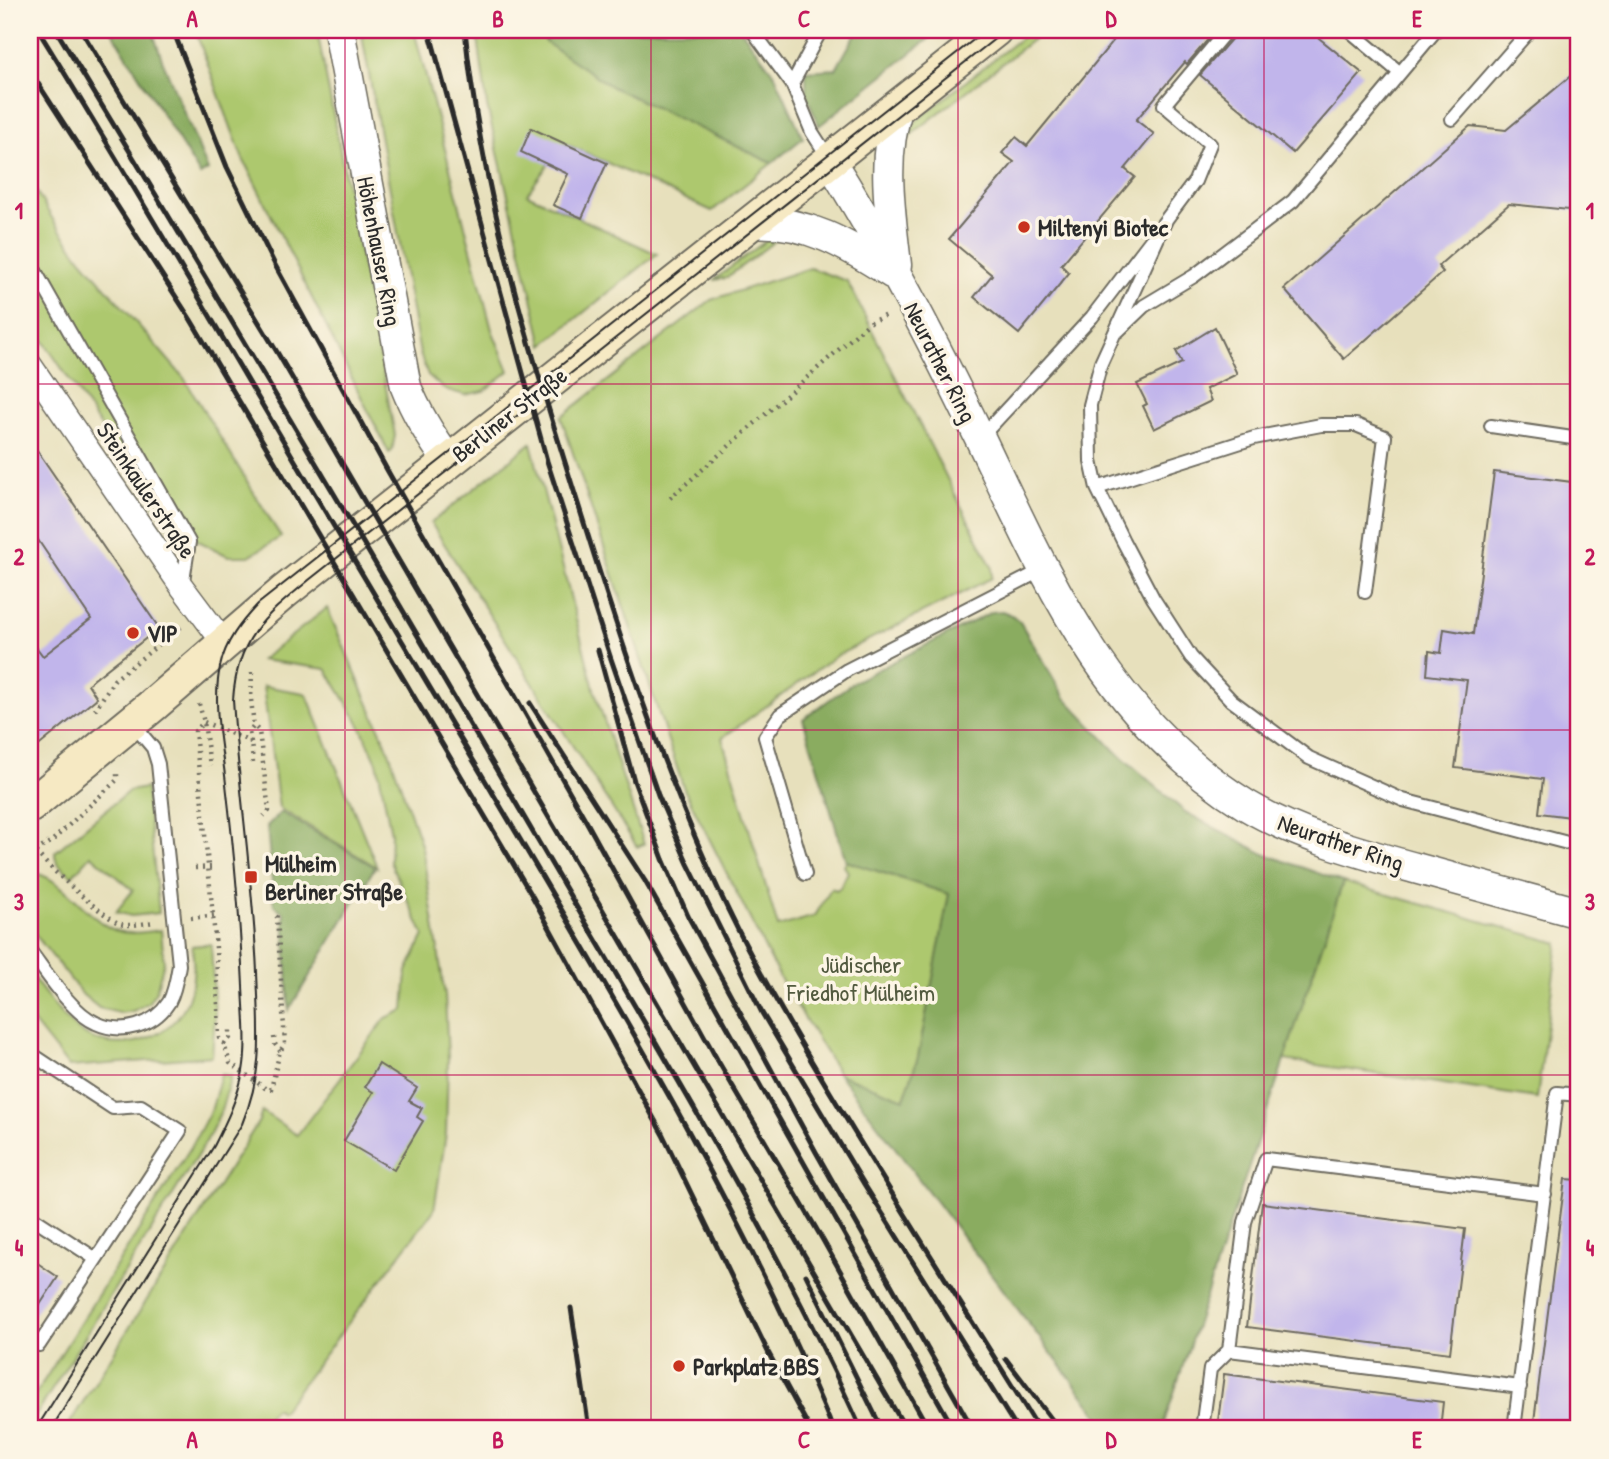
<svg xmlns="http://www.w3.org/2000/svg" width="1609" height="1459" font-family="'Patrick Hand',sans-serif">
	<rect width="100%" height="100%" fill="#fcf5e5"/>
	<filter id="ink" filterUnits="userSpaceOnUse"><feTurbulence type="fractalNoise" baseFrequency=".0143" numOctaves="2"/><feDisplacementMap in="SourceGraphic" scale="14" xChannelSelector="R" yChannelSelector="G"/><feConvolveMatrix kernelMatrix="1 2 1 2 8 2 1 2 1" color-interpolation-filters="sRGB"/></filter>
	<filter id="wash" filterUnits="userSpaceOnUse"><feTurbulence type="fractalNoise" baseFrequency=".00686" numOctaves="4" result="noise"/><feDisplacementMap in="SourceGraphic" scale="28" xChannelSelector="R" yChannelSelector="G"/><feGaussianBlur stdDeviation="1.57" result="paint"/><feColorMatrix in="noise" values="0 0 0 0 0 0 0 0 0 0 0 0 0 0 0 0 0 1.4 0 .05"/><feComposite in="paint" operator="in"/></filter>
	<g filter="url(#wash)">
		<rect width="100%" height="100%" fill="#e7e0bc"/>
		<!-- green -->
		<path fill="#adc86e" stroke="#6c7a4c" stroke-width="2" d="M195 30H317L395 435 392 451 389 453 242 157Z
			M361 30H414L492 330 509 371 484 391 465 395 444 389 428 375 420 354Z
			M477 30H550L546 42 612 87 772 163 712 211 564 143 527 194 657 254 543 345 487 106Z
			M1031 30H1045L903 141 917 120Z
			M30 181 55 223 82 260 184 378 281 537 249 556H228L167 525 30 321Z
			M771 237H780L726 278 714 280Z
			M810 268 847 281 992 567V578L836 656 722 738 778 927 815 916 831 888 836 890 840 888 848 872 844 866 846 861 949 894 918 1058 904 1099 839 1074 780 978 684 789 561 417 711 300Z
			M531 443 594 689 644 844 637 847 431 523Z
			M327 608 387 746 422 847 445 995 448 1059 446 1134 434 1210 281 1412 275 1408 256 1429H66L259 1121 262 1111 297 1135 386 1018 404 1010 407 971 424 935 390 862 391 833 377 762 358 721 326 669 261 660Z
			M263 686 304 693 307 695 377 867 279 808Z
			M146 788 159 913 131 916 116 912 133 890 91 855 72 876C64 869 54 864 55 852L129 791Z
			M30 873C60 872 87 921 117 931 131 935 147 932 161 930L164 962 156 991 148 1003 133 1011 120 1013 99 1008 83 995 30 928Z
			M1343 882 1558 943 1537 1098 1284 1060Z
			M211 944 215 1016 212 1056 69 1067 30 1018V974C47 995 67 1029 94 1039 129 1053 175 1035 188 999 195 981 194 964 192 946Z
			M221 1074 231 1076 221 1111 207 1140 30 1425V1403L191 1147 212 1108Z"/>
		<!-- forest -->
		<path fill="#8aac61" stroke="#5a6c46" stroke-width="2" d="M111 30H152L163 62 208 170 200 175Z
			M550 30H741L775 75 803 138 772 163 612 87 545 42Z
			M858 30H940L819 126 806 94V71L836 69Z
			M1002 611 1012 615 1020 622 1065 698 1114 750 1185 812 1262 853 1343 882 1162 1429H1109L839 1074 904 1099 918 1057 949 894 846 861 803 719 855 681 992 612Z
			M281 812 375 867 289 1010 284 913 274 905 267 826Z"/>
		<g id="blocks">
			<!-- building -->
			<path fill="#c1b5eb" d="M1122 30H1216L1187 64 1185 62 1136 120 1154 134 1125 169 1135 177 1061 265 1069 273 1019 334 974 297 992 275 949 239 1014 162 1002 153 1016 137 1027 146Z
				M1236 30H1309L1362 73 1293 153 1200 75 1234 36Z
				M1579 69V211L1509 204 1438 266 1443 272 1344 359 1284 289 1470 126 1506 130Z
				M531 128 607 163 582 218 553 205 568 174 521 152Z
				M1215 327 1237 374 1206 389 1211 401 1154 429 1143 406 1147 404 1137 384 1182 363 1176 351Z
				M30 440 159 628 88 684 97 698 30 753V639L43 656 91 619 30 528Z
				M1494 472 1579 483V818L1539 813 1543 779 1455 768 1467 680 1427 675 1429 651 1441 653 1444 629 1473 634Z
				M379 1064 417 1088 409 1101 422 1108 417 1117 423 1121 394 1170 344 1141 373 1092 365 1087Z
				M1565 1179 1579 1180V1429H1533Z
				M1262 1203 1465 1229 1450 1353 1247 1327Z
				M30 1258 58 1277 30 1320Z
				M1224 1374 1443 1402 1440 1429H1217Z"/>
		</g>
	</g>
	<g filter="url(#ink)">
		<use href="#blocks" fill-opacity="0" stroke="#6d6a5e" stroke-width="2"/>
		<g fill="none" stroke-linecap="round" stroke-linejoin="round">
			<defs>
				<path id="service" d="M752 30 792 84 812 132 830 160
					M1349 30 1399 72
					M792 84 821 30
					M1452 119 1530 30
					M1166 220 1101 363 1090 405 1091 461 1097 488 1123 541 1153 598 1191 657 1231 700 1309 758 1403 800 1579 846
					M1162 225 1195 181 1210 144 1164 105 1227 30
					M30 262 189 542 182 587
					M1118 331 1144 306 1194 276 1293 201 1436 30
					M1491 426 1579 439
					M980 438 1092 317 1151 240
					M1097 488 1254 438 1321 425H1356L1385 437 1365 592
					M805 874 765 737 780 715 847 670 1044 569
					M30 951C46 972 72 1013 96 1023 122 1035 154 1026 169 1002 175 991 177 977 179 965L158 764 153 748 132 723
					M30 1053 113 1108 141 1106 180 1131 96 1259 30 1216
					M39 1345 96 1259
					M1520 1387 1229 1350 1245 1222 1266 1159 1545 1194
					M1202 1429 1210 1369 1229 1350
					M1514 1429 1557 1093 1579 1095"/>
				<path id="minor" d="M30 365 182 587 224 643"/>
				<path id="tertiary" d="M339 30 406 387C417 415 431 437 449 462
					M830 161C886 250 935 345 981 440 1049 582 1106 718 1246 805 1298 836 1358 852 1415 868 1470 883 1525 898 1579 913
					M750 223C806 219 848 245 893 274
					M896 265C890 211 881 159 898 106"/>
				<path id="secondary" d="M30 806 153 705 284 592 995 30"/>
			</defs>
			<!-- service casing -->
			<use href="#service" stroke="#6d6a5e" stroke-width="16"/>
			<!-- minor casing -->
			<use href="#minor" stroke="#6d6a5e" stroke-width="26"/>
			<!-- tertiary casing -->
			<use href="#tertiary" stroke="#6d6a5e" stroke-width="33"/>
			<!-- secondary casing -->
			<use href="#secondary" stroke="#6d6a5e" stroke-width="37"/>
			<!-- path -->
			<path stroke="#6d6a5e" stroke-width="4.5" stroke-dasharray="2 5" stroke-linecap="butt" d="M670 498 869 323 888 314
				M252 672 251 699 254 726
				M199 704 204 722 210 766
				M95 710 114 680 181 627
				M251 742 249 732 254 726 259 731 269 811 264 816
				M253 763 251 742 204 722 195 731 216 948 219 1038 224 1044 230 1063 265 1088 271 1089 280 1051 285 1044 277 917 273 913
				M36 852C47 866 105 919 121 924 131 927 144 923 155 922
				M30 855 53 840 117 780V774
				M195 868 214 867
				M191 918 218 915
				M274 1037 275 1044 280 1051
				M224 1044 230 1038V1030"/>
			<!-- service -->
			<use href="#service" stroke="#fff" stroke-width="12"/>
			<!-- minor -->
			<use href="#minor" stroke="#fff" stroke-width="23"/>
			<!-- tertiary -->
			<use href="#tertiary" stroke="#fff" stroke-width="30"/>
			<!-- secondary -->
			<use href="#secondary" stroke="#f6e9c3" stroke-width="33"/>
			<!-- tram -->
			<path stroke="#2b2b2b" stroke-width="2" d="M36 1429 214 1146C226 1122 238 1098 243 1071 248 1044 244 1014 243 986 240 918 234 851 226 784 222 746 212 705 220 667 225 642 241 622 258 604L986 30
				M51 1429 242 1124C265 1068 259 1030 257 972 253 881 239 791 233 700 237 638 264 617 309 580L1006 30"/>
			<!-- rail -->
			<path stroke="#2b2b2b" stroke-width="5" d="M38 30C149 209 253 391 361 572 402 642 444 711 485 780 608 989 741 1205 833 1429
				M56 30C222 302 384 577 545 853 655 1042 771 1229 861 1429
				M81 30 277 352 906 1429
				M173 30 227 167 275 265 386 468 585 819 718 1061 820 1235 929 1429
				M429 30 547 461 610 656 658 795 688 864 762 1013 864 1184 1017 1429
				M465 30C481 192 530 352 579 507 624 651 670 795 738 930 773 998 813 1064 853 1130 914 1230 977 1329 1039 1429
				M30 71 191 320 531 894 663 1135 769 1354 810 1429
				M598 650 634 781 663 859 688 916 816 1152 973 1429
				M530 703 645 881 954 1429
				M806 1275 882 1429
				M571 1308 589 1429
				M1006 1359 1059 1429"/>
		</g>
	</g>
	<!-- grid -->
	<path fill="none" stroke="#c2185b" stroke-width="2" stroke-opacity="0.55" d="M345 30V1429M651 30V1429M958 30V1429M1264 30V1429M30 384H1579M30 730H1579M30 1075H1579"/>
	<!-- markers -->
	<g fill="#c8321e" stroke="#fcf5e5" stroke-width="2.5">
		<circle cx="1024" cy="227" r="7"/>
		<circle cx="133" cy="633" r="7"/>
		<rect x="244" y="870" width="14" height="14" rx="3.5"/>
		<circle cx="679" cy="1366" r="7"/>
	</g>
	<g text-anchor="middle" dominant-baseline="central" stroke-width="7" stroke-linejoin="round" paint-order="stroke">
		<!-- poi labels -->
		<g font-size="24" font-weight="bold" fill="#2b2b2b" stroke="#fcf5e5" text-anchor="start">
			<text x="1038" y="227">Miltenyi Biotec</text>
			<text x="147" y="633">VIP</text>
			<text x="265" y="863">Mülheim<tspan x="265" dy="28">Berliner Straße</tspan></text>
			<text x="693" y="1366">Parkplatz BBS</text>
		</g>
		<!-- street labels -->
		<g font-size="24" fill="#2b2b2b" stroke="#fcf5e5">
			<text transform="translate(380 251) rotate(79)">Höhenhauser Ring</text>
			<text transform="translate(941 362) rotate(63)">Neurather Ring</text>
			<text transform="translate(509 414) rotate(-38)">Berliner Straße</text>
			<text transform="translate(147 490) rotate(56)">Steinkaulerstraße</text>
			<text transform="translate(1341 842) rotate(19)">Neurather Ring</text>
		</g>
		<!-- park labels -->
		<g font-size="24" fill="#525a3f" stroke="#fcf5e5">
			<text x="861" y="964">Jüdischer<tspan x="861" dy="28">Friedhof Mülheim</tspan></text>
		</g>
	</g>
	<!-- margin -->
	<rect width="1609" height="1459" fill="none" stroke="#fcf5e5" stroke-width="77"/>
	<rect x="38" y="38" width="1532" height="1382" fill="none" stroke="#c2185b" stroke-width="2.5"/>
	<g font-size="23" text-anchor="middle" font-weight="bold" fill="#c2185b">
		<text x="192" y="27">A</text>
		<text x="498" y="27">B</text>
		<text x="804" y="27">C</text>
		<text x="1111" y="27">D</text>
		<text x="1417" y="27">E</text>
		<text x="19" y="219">1</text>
		<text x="1590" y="219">1</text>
		<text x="19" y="565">2</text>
		<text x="1590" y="565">2</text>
		<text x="19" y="910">3</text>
		<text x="1590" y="910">3</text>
		<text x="19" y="1256">4</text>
		<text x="1590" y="1256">4</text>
		<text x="192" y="1448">A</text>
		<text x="498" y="1448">B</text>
		<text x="804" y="1448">C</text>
		<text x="1111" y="1448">D</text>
		<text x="1417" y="1448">E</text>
	</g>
</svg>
